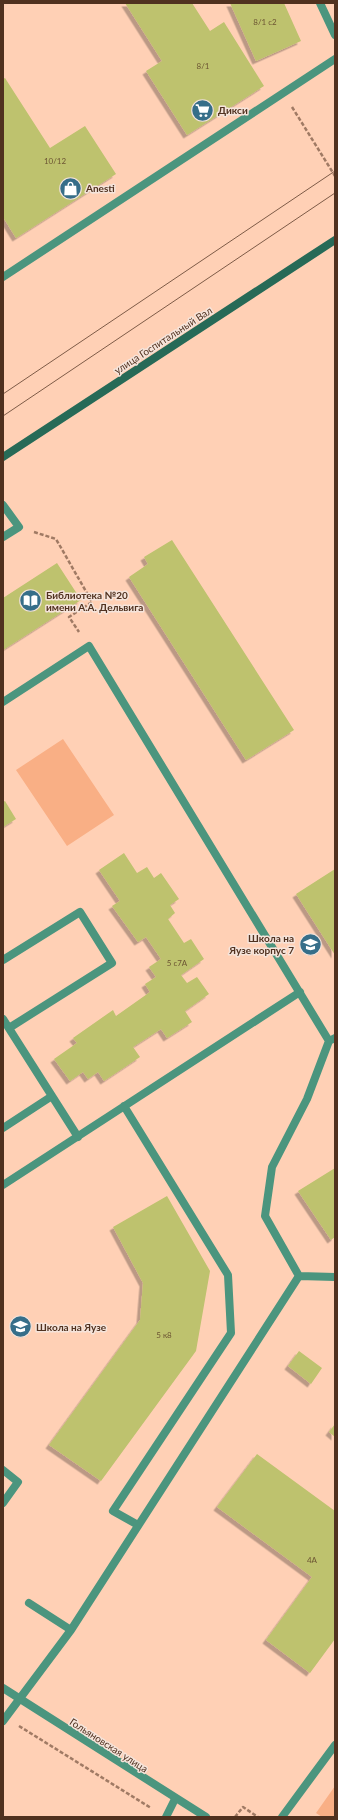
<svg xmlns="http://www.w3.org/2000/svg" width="338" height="1820" font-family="Lato,sans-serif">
	<defs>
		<filter id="shadow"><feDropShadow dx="-3.5" dy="3.5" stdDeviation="0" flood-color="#0004"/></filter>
	</defs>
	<rect width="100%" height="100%" fill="#ffd0b5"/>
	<!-- green -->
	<path fill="#f9af85" d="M63 739 114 815 67 846 16 770Z
		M335 1786V1817H322L316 1813Z"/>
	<!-- building -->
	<path fill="#bec26e" filter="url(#shadow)" d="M125 3H192L210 31 224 22 264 86 187 135 146 71 162 61Z
		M230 3H284L301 41 256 61Z
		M5 78 50 148 85 126 116 174 16 238 3 217V79Z
		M172 540 294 730 246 760 129 577 148 564 144 557Z
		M57 563 81 600 3 650V598Z
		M5 801 16 819 3 827V802Z
		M124 853 137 873 147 867 154 878 161 873 179 899 170 905 175 913 168 919 184 943 191 939 204 959 181 975 187 983 197 977 209 994 185 1011 192 1022 167 1038 161 1029 133 1047 140 1057 104 1081 98 1072 88 1079 83 1072 70 1081 54 1059 77 1043 73 1038 113 1010 116 1016 150 992 145 984 156 977 149 967 161 959 146 937 138 942 112 906 120 901 99 870Z
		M335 869V955L296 894Z
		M335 1168V1237L331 1240 298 1191Z
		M167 1196 210 1271 196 1351 101 1481 49 1445 140 1320 143 1283 113 1227Z
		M299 1351 322 1368 311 1384 288 1366Z
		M335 1424V1437L329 1432Z
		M257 1454 335 1511V1639L310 1673 266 1640 312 1577 217 1507Z"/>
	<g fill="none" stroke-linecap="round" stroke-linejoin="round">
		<!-- path -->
		<path stroke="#a07a64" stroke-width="2.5" stroke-dasharray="4 2" stroke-linecap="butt" d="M292 107 335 176
			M34 532 56 539 92 602 69 617 79 632
			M19 1726 151 1808
			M235 1817 243 1807 258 1817"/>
		<!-- service -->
		<path stroke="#4b957e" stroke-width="8" d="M3 277 335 59
			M3 505 19 527 3 537
			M3 702 89 646 329 1041
			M3 960 80 912 112 963 9 1028
			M3 1019 78 1137
			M124 1106 228 1275 231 1333 113 1511 138 1525
			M3 1128 52 1096
			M3 1185 300 992
			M299 1276 265 1216 272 1167 307 1099 329 1041 335 1038
			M3 1470 18 1482 3 1503
			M29 1603 71 1630
			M3 1721 71 1630 299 1276 335 1277
			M166 1817 175 1799
			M282 1817 335 1745"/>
		<!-- minor -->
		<path stroke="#4b957e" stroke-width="8" d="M320 3 335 35"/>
		<!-- tertiary -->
		<path stroke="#4b957e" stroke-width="8" d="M3 1688 206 1817"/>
		<!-- secondary -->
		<path stroke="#276a57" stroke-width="8" d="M3 457 335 240"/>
		<!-- tram -->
		<path stroke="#7e5b47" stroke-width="1" d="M3 394 335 171
			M3 416 335 193"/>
	</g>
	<!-- icons -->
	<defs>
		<symbol id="supermarket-disc" viewBox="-11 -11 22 22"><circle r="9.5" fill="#366e89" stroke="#f5e4db"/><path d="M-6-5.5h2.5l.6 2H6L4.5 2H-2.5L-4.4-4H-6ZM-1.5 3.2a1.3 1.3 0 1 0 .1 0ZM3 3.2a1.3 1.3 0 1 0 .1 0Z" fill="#fff"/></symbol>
		<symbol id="shop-disc" viewBox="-11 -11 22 22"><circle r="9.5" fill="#366e89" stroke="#f5e4db"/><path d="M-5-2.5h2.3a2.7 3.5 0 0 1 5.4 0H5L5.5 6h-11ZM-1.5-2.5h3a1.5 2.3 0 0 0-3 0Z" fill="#fff"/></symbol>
		<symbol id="library-disc" viewBox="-11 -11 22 22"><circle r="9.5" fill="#366e89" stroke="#f5e4db"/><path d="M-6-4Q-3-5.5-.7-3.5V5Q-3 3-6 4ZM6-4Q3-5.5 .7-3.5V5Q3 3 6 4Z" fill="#fff"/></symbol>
		<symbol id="school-disc" viewBox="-11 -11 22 22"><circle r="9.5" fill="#366e89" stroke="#f5e4db"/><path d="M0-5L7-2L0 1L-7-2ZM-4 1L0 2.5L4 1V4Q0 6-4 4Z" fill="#fff"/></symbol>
	</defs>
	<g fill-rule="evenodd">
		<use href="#supermarket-disc" x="190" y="98" width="25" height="25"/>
		<use href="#shop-disc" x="58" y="176" width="25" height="25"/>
		<use href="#library-disc" x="18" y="588" width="25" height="25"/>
		<use href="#school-disc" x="298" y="932" width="25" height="25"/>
		<use href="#school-disc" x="8" y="1314" width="25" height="25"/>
	</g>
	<g text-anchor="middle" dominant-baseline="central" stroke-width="3" stroke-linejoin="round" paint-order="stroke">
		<!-- number labels -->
		<g font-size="8" fill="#6c5533">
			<text x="265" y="22">8/1 с2</text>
			<text x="203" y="66">8/1</text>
			<text x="55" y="161">10/12</text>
			<text x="177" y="963">5 с7А</text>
			<text x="164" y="1335">5 к8</text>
			<text x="312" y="1560">4А</text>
		</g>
		<!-- poi labels -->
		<g font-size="10" font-weight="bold" fill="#50311f" stroke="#f5e4db" text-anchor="start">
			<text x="218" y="110">Дикси</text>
			<text x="86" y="188">Anesti</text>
			<text x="46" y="595">Библиотека №20<tspan x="46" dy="12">имени А.А. Дельвига</tspan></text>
			<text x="294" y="938" text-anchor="end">Школа на<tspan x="294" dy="12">Яузе корпус 7</tspan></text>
			<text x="36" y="1327">Школа на Яузе</text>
		</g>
		<!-- street labels -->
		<g font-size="10" fill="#50311f" stroke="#f5e4db">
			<text transform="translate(163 340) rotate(-33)">улица Госпитальный Вал</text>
			<text transform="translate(109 1745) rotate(33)">Гольяновская улица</text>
		</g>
	</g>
	<!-- border -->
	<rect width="338" height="1820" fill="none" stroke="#50311f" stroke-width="8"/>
</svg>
